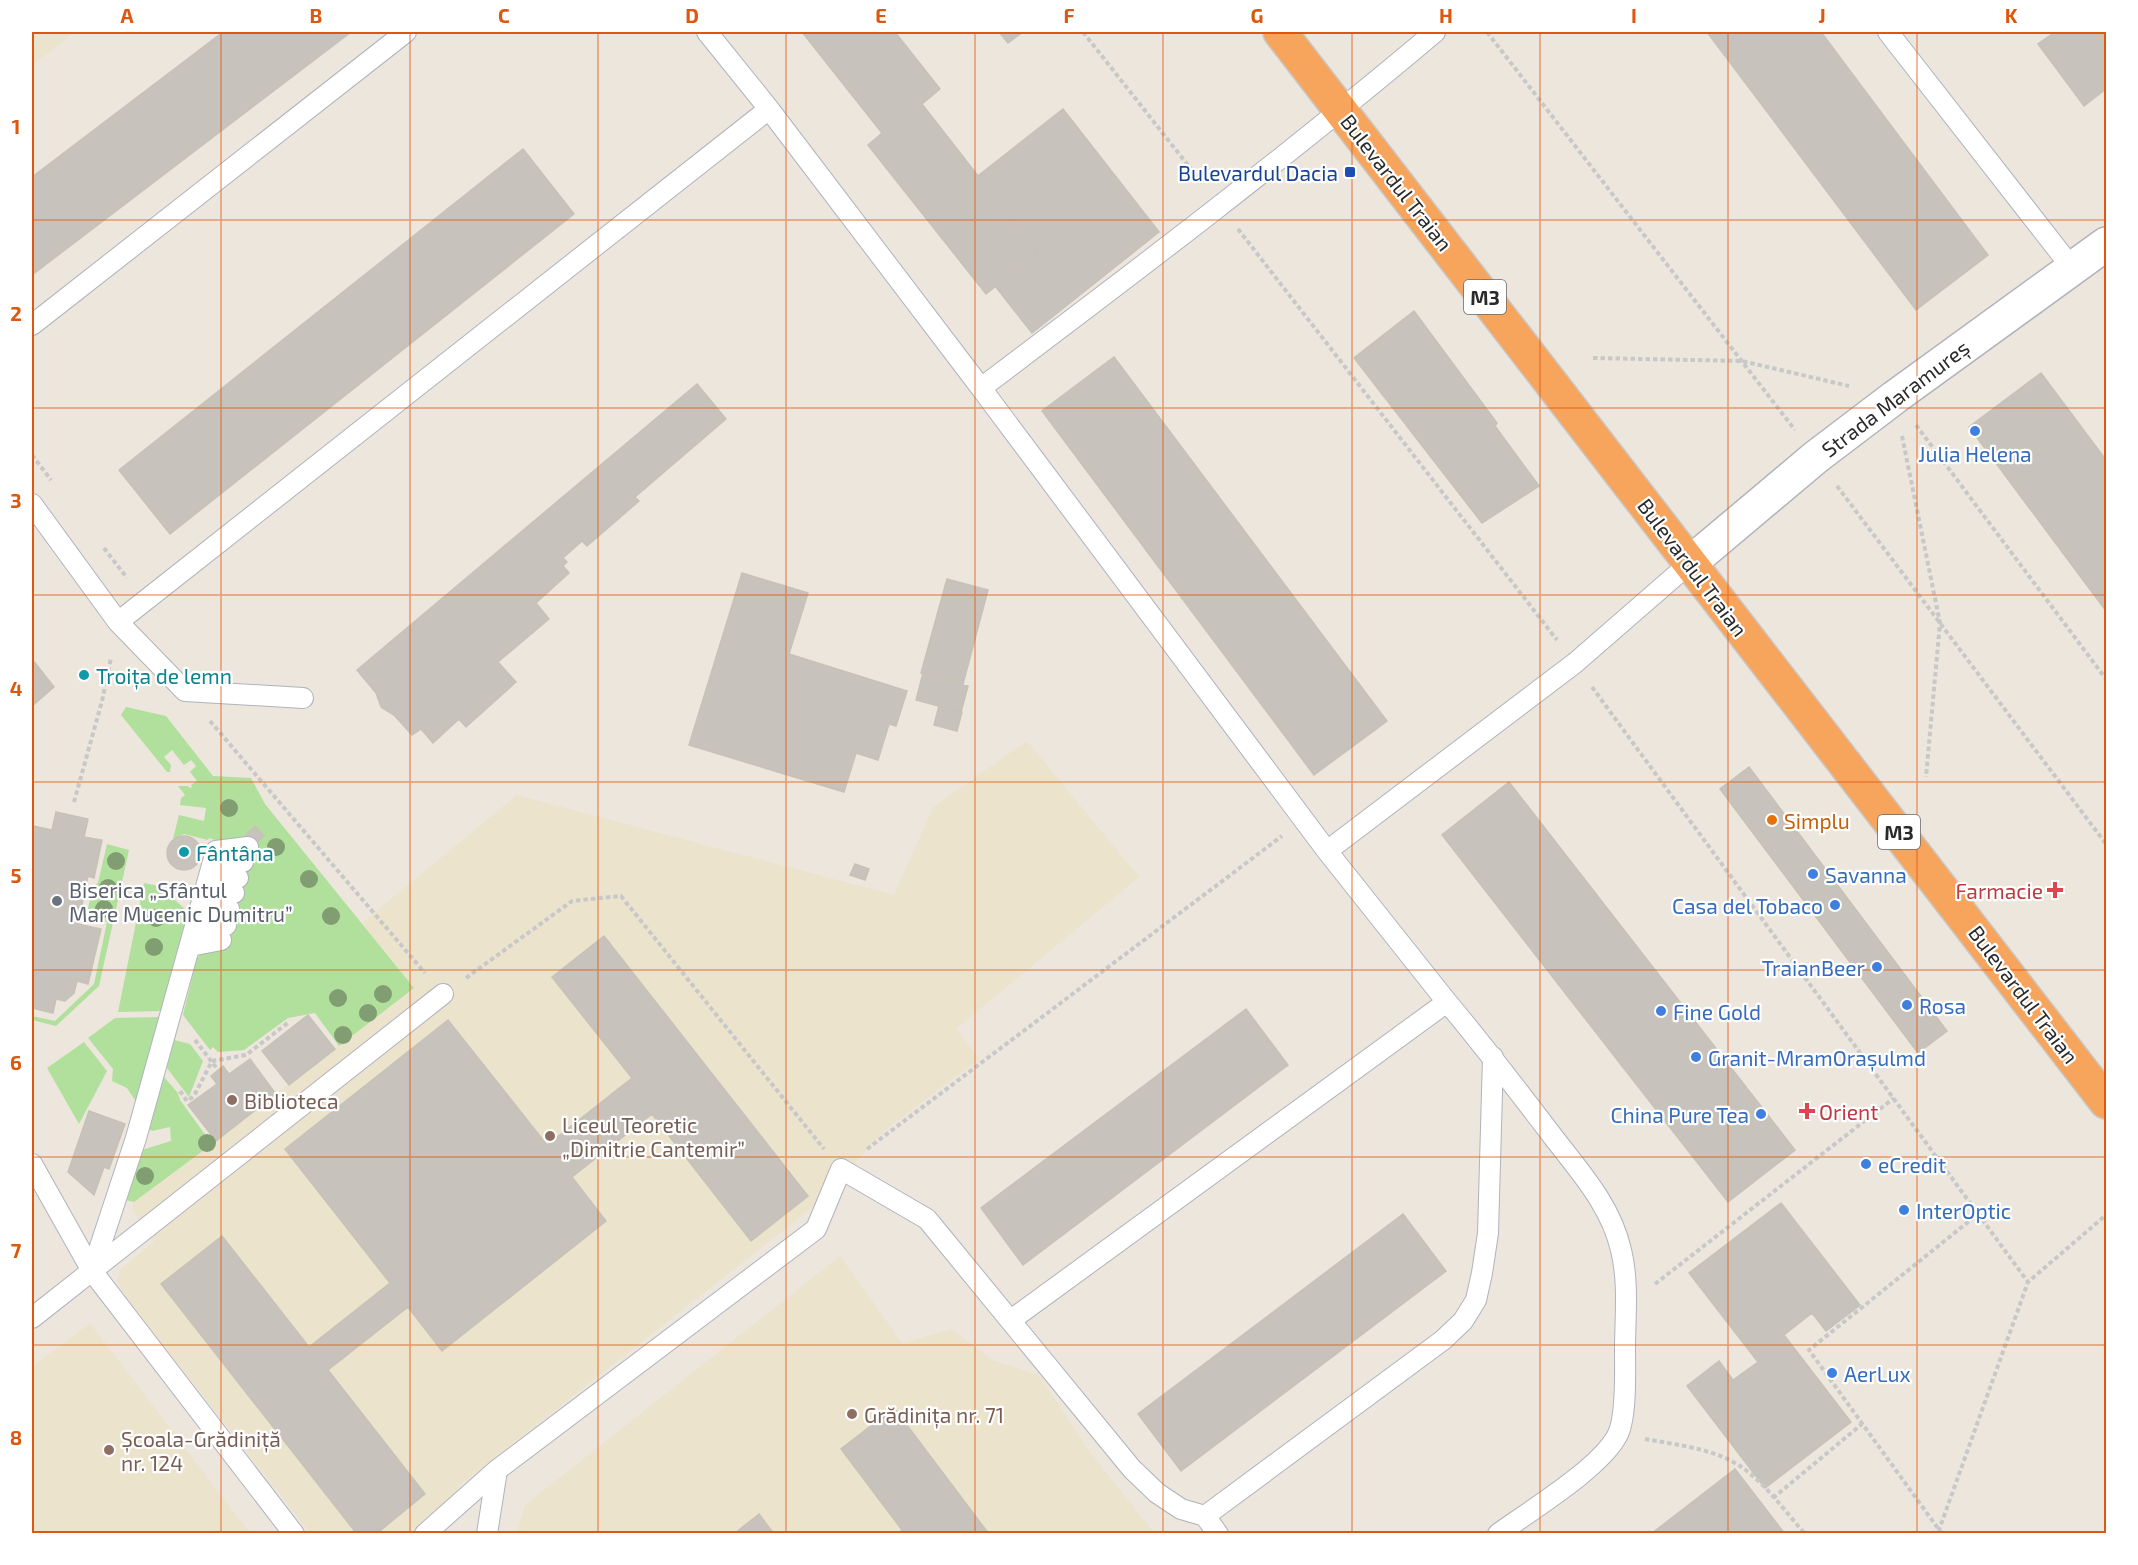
<svg xmlns="http://www.w3.org/2000/svg" width="2138" height="1565" font-family="'Exo 2',sans-serif">
	<rect width="100%" height="100%" fill="#ece6dd"/>
	<!-- education -->
	<path fill="#ece3cd" d="M32 32H75L32 65Z
		M1027 741 1139 877 956 1029 979 1059 883 1132 822 1200 460 1485 436 1520 417 1533H310L122 1292 117 1281 121 1269 154 1242 132 1209 134 1202 414 988 362 923 517 795 894 895 933 807Z
		M840 1256 902 1343 952 1329 992 1360 1039 1375 1090 1452 1154 1533 517 1534 525 1505Z
		M90 1323 250 1533H32V1367Z"/>
	<!-- green -->
	<path fill="#b0e09b" d="M126 707 166 716 213 776 251 778 265 804 414 988 339 1046 315 1013 288 1018 244 1050 218 1052 213 1047 210 1050 183 1015 197 958 204 951 233 901 245 855 264 836 255 826C235 845 236 847 209 838L208 840 184 834 173 839 179 815 204 821 206 808 180 805 181 798 185 795 178 786H188L190 788 192 787 191 785 197 781 190 772 196 766 191 760 184 765 172 750 164 757 171 765 170 772H167L121 715Z
		M107 844 129 850 99 986 56 1026 32 1020V1016L55 1021 94 984 107 922 86 918 93 886 98 883Z
		M144 883 159 886 185 909V926L163 1011 118 1012Z
		M160 1017 137 1103 127 1088 112 1081 113 1069 88 1038 115 1018Z
		M174 1040 190 1044 203 1061 189 1097 167 1068Z
		M84 1042 107 1071 79 1124 47 1068Z
		M164 1077 178 1093 180 1100 212 1144 134 1202 125 1200 142 1150 171 1141 170 1127 152 1131 149 1129Z"/>
	<!-- building -->
	<path fill="#c7c2bc" stroke="#c7c2b6" stroke-width="1.5" d="M223 32H351L32 275V177Z
		M802 32H895L940 89 922 104 1038 253 986 294 868 145 882 133Z
		M999 32H1023L1008 43Z
		M1707 32H1821L1988 255 1916 310Z
		M2055 32H2106V89L2084 106 2038 44Z
		M1063 109 1159 232 1032 333 995 286 1038 253 978 176Z
		M523 149 574 214 170 534 119 470Z
		M1414 311 1497 423 1495 426 1539 486 1482 523 1354 358Z
		M1114 357 1387 721 1314 775 1042 411Z
		M2041 373 2106 460V611L1969 427Z
		M697 384 726 419 635 497 639 501 587 546 582 541 563 558 567 562 563 566 569 573 536 603 549 619 498 662 516 682 466 727 459 719 433 743 421 729 412 735 394 715 381 707 376 693 357 670Z
		M742 573 808 593 789 654 907 691 896 726 889 724 878 760 856 753 844 792 689 745Z
		M947 579 988 590 963 684 921 673Z
		M32 659 54 687 32 706Z
		M923 673 968 686 961 712 916 700Z
		M939 706 962 712 957 731 934 725Z
		M1749 767 1947 1031 1918 1053 1720 789Z
		M1509 782 1795 1150 1728 1202 1442 835Z
		M56 812 88 819 84 837 102 840 94 878 88 876 78 924 101 929 88 984 77 981 74 993 65 1001 56 999 53 1013 32 1008V836L33 826 52 830Z
		M255 826 264 836 254 845 245 836Z
		M167 853a17 17 0 1 1 34 0a17 17 0 1 1-34 0Z
		M855 864 869 869 865 880 850 875Z
		M604 936 808 1196 751 1241 652 1114 572 1177 606 1221 442 1351 408 1307 328 1370 425 1494 376 1534H357L161 1284 222 1236 309 1347 390 1283 285 1149 448 1020 547 1145 632 1078 552 977Z
		M1246 1009 1288 1065 1023 1265 981 1208Z
		M308 1015 335 1049 289 1085 262 1051Z
		M250 1059 276 1094 216 1141 188 1105 217 1084 211 1076 223 1066 229 1074Z
		M89 1111 125 1124 109 1169 104 1167 94 1195 68 1172Z
		M1781 1203 1860 1305 1826 1331 1812 1313 1784 1335 1851 1422 1765 1488 1687 1386 1719 1361 1733 1380 1758 1362 1689 1273Z
		M1403 1214 1446 1271 1181 1471 1138 1414Z
		M894 1408 989 1534H898L902 1530 841 1449Z
		M1735 1469 1785 1534H1651Z
		M759 1514 774 1534H734Z"/>
	<g fill="none" stroke-linecap="round" stroke-linejoin="round">
		<defs>
			<path id="lane" d="M707 32 769 109 981 388C1135 272 1288 156 1435 32
				M1888 32 2072 268
				M32 325 406 32
				M981 388 1327 851
				M32 504 118 622 185 691 303 698
				M118 622 769 109
				M212 867 243 862
				M207 883 238 878
				M203 899 234 893
				M198 915 229 909
				M194 931 226 925
				M190 946 221 940
				M1447 1002C1484 1046 1519 1092 1554 1138 1581 1173 1611 1206 1621 1250 1629 1282 1625 1318 1625 1350 1625 1371 1627 1418 1617 1436 1599 1469 1531 1510 1498 1534
				M32 1164 92 1271 294 1534
				M92 1271 136 1138 216 851 248 847
				M32 1318 443 994
				M1011 1320 1447 1002 1327 851 1575 663 1690 563
				M1205 1516 1443 1340 1463 1321 1476 1300 1482 1273 1488 1233 1493 1057
				M425 1534 497 1470
				M487 1534 497 1470 816 1229 841 1169 927 1219 1132 1469 1157 1493 1181 1509 1205 1516 1218 1534"/>
			<path id="street" d="M1690 563 1816 457 1895 397 2106 244"/>
			<path id="highway" d="M1280 32 2106 1102"/>
		</defs>
		<!-- lane casing -->
		<use href="#lane" stroke="#b0b3bd" stroke-width="22"/>
		<!-- street casing -->
		<use href="#street" stroke="#b0b3bd" stroke-width="36"/>
		<!-- highway casing -->
		<use href="#highway" stroke="#c8c8c8" stroke-width="36"/>
		<!-- path -->
		<path stroke="#c8c8c8" stroke-width="4" stroke-dasharray="4.5 3" stroke-linecap="butt" d="M1083 32 1202 183
			M1487 32 1795 430
			M1238 229 1557 640
			M1593 358 1742 361 1849 386
			M1916 425 2106 679
			M1902 436 1940 623 1926 777
			M32 455 51 480
			M1837 486 2106 844
			M104 548 127 578
			M1592 687 2028 1282
			M210 721 425 973
			M74 802 102 701 111 658
			M466 978 572 901 621 896 824 1149
			M195 1040 218 1070
			M180 1091 187 1101 194 1096 212 1061 246 1055 289 1022
			M867 1149 1282 836
			M1655 1284 1894 1098
			M1645 1439C1677 1445 1712 1448 1740 1466 1765 1483 1785 1511 1805 1534
			M1773 1498 1862 1424
			M1931 1534 1939 1530 2028 1282 2106 1215
			M1942 1534 1809 1350 1978 1214"/>
		<!-- lane -->
		<use href="#lane" stroke="#fff" stroke-width="20"/>
		<!-- street -->
		<use href="#street" stroke="#fff" stroke-width="33"/>
		<!-- highway -->
		<use href="#highway" stroke="#f7a45c" stroke-width="33"/>
	</g>
	<!-- trees -->
	<g fill="#819e73">
		<circle cx="229" cy="808" r="9"/>
		<circle cx="276" cy="847" r="9"/>
		<circle cx="116" cy="861" r="9"/>
		<circle cx="309" cy="879" r="9"/>
		<circle cx="108" cy="888" r="9"/>
		<circle cx="104" cy="909" r="9"/>
		<circle cx="331" cy="916" r="9"/>
		<circle cx="156" cy="918" r="9"/>
		<circle cx="154" cy="947" r="9"/>
		<circle cx="383" cy="994" r="9"/>
		<circle cx="338" cy="998" r="9"/>
		<circle cx="368" cy="1013" r="9"/>
		<circle cx="343" cy="1035" r="9"/>
		<circle cx="207" cy="1143" r="9"/>
		<circle cx="145" cy="1176" r="9"/>
	</g>
	<!-- grid -->
	<path fill="none" stroke="#de570e" stroke-width="1.5" stroke-opacity="0.55" d="M221 32V1534M410 32V1534M598 32V1534M786 32V1534M975 32V1534M1163 32V1534M1352 32V1534M1540 32V1534M1728 32V1534M1917 32V1534M32 220H2106M32 408H2106M32 595H2106M32 782H2106M32 970H2106M32 1157H2106M32 1345H2106"/>
	<!-- markers -->
	<rect fill="#1a4fb4" stroke="#fff" stroke-width="2" x="1344" y="166" width="12" height="12" rx="3"/>
	<g fill="#3f7fe0" stroke="#fff" stroke-width="2">
		<circle cx="1975" cy="431" r="6"/>
		<circle cx="1813" cy="874" r="6"/>
		<circle cx="1835" cy="905" r="6"/>
		<circle cx="1877" cy="967" r="6"/>
		<circle cx="1907" cy="1005" r="6"/>
		<circle cx="1661" cy="1011" r="6"/>
		<circle cx="1696" cy="1057" r="6"/>
		<circle cx="1761" cy="1114" r="6"/>
		<circle cx="1866" cy="1164" r="6"/>
		<circle cx="1904" cy="1210" r="6"/>
		<circle cx="1832" cy="1373" r="6"/>
	</g>
	<g fill="#0f9aa8" stroke="#fff" stroke-width="2">
		<circle cx="84" cy="675" r="6"/>
		<circle cx="184" cy="852" r="6"/>
	</g>
	<circle fill="#e8710a" stroke="#fff" stroke-width="2" cx="1772" cy="820" r="6"/>
	<g fill="#e0444e" stroke="#fff" stroke-width="2">
		<path d="M2052 881h6v6h6v6h-6v6h-6v-6h-6v-6h6z"/>
		<path d="M1804 1102h6v6h6v6h-6v6h-6v-6h-6v-6h6z"/>
	</g>
	<circle fill="#6b7280" stroke="#fff" stroke-width="2" cx="57" cy="901" r="6"/>
	<g fill="#8d6e63" stroke="#fff" stroke-width="2">
		<circle cx="232" cy="1100" r="6"/>
		<circle cx="550" cy="1136" r="6"/>
		<circle cx="852" cy="1414" r="6"/>
		<circle cx="109" cy="1450" r="6"/>
	</g>
	<g text-anchor="middle" dominant-baseline="central" stroke-width="4.5" stroke-linejoin="round" paint-order="stroke">
		<!-- shield labels -->
		<g fill="#fff" stroke="#6a6a6a" stroke-width="1.5">
			<rect x="1464" y="280" width="42" height="34" rx="4.5"/>
			<rect x="1878" y="815" width="42" height="34" rx="4.5"/>
		</g>
		<g font-size="20" font-weight="bold" fill="#2a2a2a">
			<text x="1485" y="297">M3</text>
			<text x="1899" y="832">M3</text>
		</g>
		<!-- transit labels -->
		<g font-size="21" fill="#164399" stroke="#fff" text-anchor="end">
			<text x="1338" y="172">Bulevardul Dacia</text>
		</g>
		<!-- street labels -->
		<g font-size="21" fill="#2a2a2a" stroke="#fff">
			<text transform="translate(1397 182) rotate(52)">Bulevardul Traian</text>
			<text transform="translate(1895 398) rotate(-37)">Strada Maramureș</text>
			<text transform="translate(1693 567) rotate(53)">Bulevardul Traian</text>
			<text transform="translate(2024 994) rotate(53)">Bulevardul Traian</text>
		</g>
		<!-- shop labels -->
		<g font-size="21" fill="#366cbe" stroke="#fff" text-anchor="start">
			<text x="1975" y="453" text-anchor="middle">Julia Helena</text>
			<text x="1825" y="874">Savanna</text>
			<text x="1823" y="905" text-anchor="end">Casa del Tobaco</text>
			<text x="1865" y="967" text-anchor="end">TraianBeer</text>
			<text x="1919" y="1005">Rosa</text>
			<text x="1673" y="1011">Fine Gold</text>
			<text x="1708" y="1057">Granit-MramOrașulmd</text>
			<text x="1749" y="1114" text-anchor="end">China Pure Tea</text>
			<text x="1878" y="1164">eCredit</text>
			<text x="1916" y="1210">InterOptic</text>
			<text x="1844" y="1373">AerLux</text>
		</g>
		<!-- culture labels -->
		<g font-size="21" fill="#0d838f" stroke="#fff" text-anchor="start">
			<text x="96" y="675">Troița de lemn</text>
			<text x="196" y="852">Fântâna</text>
		</g>
		<!-- food labels -->
		<g font-size="21" fill="#c56008" stroke="#fff" text-anchor="start">
			<text x="1784" y="820">Simplu</text>
		</g>
		<!-- worship labels -->
		<g font-size="21" fill="#5b616d" stroke="#fff" text-anchor="start">
			<text x="69" y="889">Biserica „Sfântul<tspan x="69" dy="24">Mare Mucenic Dumitru”</tspan></text>
		</g>
		<!-- health labels -->
		<g font-size="21" fill="#be3a42" stroke="#fff" text-anchor="end">
			<text x="2043" y="890">Farmacie</text>
			<text x="1819" y="1111" text-anchor="start">Orient</text>
		</g>
		<!-- education labels -->
		<g font-size="21" fill="#785e54" stroke="#fff" text-anchor="start">
			<text x="244" y="1100">Biblioteca</text>
			<text x="562" y="1124">Liceul Teoretic<tspan x="562" dy="24">„Dimitrie Cantemir”</tspan></text>
			<text x="864" y="1414">Grădinița nr. 71</text>
			<text x="121" y="1438">Școala-Grădiniță<tspan x="121" dy="24">nr. 124</tspan></text>
		</g>
	</g>
	<!-- border -->
	<rect width="2138" height="1565" fill="none" stroke="#ffffff" stroke-width="66"/>
	<rect x="33" y="33" width="2072" height="1499" fill="none" stroke="#de570e" stroke-width="2"/>
	<g font-size="20" text-anchor="middle" font-weight="bold" fill="#de570e">
		<text x="127" y="23">A</text>
		<text x="316" y="23">B</text>
		<text x="504" y="23">C</text>
		<text x="692" y="23">D</text>
		<text x="881" y="23">E</text>
		<text x="1069" y="23">F</text>
		<text x="1257" y="23">G</text>
		<text x="1446" y="23">H</text>
		<text x="1634" y="23">I</text>
		<text x="1822" y="23">J</text>
		<text x="2011" y="23">K</text>
		<text x="16" y="134">1</text>
		<text x="16" y="321">2</text>
		<text x="16" y="508">3</text>
		<text x="16" y="696">4</text>
		<text x="16" y="883">5</text>
		<text x="16" y="1070">6</text>
		<text x="16" y="1258">7</text>
		<text x="16" y="1445">8</text>
	</g>
</svg>
